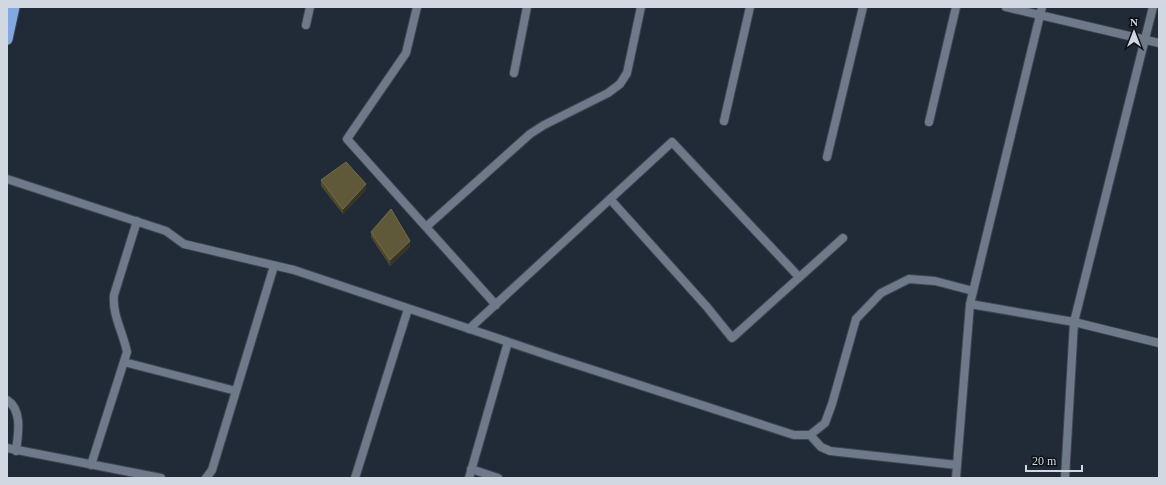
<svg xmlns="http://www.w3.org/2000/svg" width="1166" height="485" font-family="Georgia,serif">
	<rect width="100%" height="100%" fill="#212a37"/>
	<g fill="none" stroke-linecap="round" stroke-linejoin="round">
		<defs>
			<path id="minor" d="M417 7 406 53 347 139 496 305
				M1006 7 1159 43
				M306 25 310 7
				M514 73 527 7
				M724 121 750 7
				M929 122 956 7
				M827 157 863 7
				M7 179 166 231 184 244 294 270 556 358 794 435H810L825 423 832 404 856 319 881 293 909 279 935 281 973 291
				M610 199 707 307 732 338 843 238
				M426 227 530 134 544 125 608 93 620 84 627 73 641 7
				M970 304 1074 322 1159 343
				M469 329 672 142 799 277
				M124 362 236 391
				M7 400C23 410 18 435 16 451
				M810 435 821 447 830 451 957 465
				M7 448 161 478
				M91 465 127 352C123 332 112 315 114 295L137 221
				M471 469 498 478
				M206 478 212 470 274 266
				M355 478 408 309
				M469 478 508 342
				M956 478 970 304 1042 7
				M1065 478 1074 322 1153 7"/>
			<path id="trunk" d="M7 39 14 7"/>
		</defs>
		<!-- minor casing -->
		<use href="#minor" stroke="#3e4551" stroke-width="10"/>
		<!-- trunk casing -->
		<use href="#trunk" stroke="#3e4551" stroke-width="13"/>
		<!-- minor -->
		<use href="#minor" stroke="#6e7989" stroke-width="8"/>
		<!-- trunk -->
		<use href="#trunk" stroke="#82a8e1" stroke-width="11"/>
	</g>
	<!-- wall -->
	<path fill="#514924" d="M321 180 366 190 343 214 321 186Z
		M371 232 410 247 390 266 371 237Z"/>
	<!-- shaded-wall -->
	<path fill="#383623" d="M366 184V190L343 214V209Z
		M410 241V247L390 266V260Z"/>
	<!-- building -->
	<path fill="#5f5839" stroke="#716c53" d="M346 162 366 184 343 209 321 180Z
		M391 209 410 241 390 260 371 232Z"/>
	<!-- border -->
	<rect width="1166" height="485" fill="none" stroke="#d2d8e2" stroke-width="16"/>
	<!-- north arrow -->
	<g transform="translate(1134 32)" stroke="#0e1218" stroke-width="3" paint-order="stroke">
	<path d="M0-3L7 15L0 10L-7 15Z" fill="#d2d8e2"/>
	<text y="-6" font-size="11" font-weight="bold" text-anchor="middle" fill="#d2d8e2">N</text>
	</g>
	<!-- scale -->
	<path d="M1026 465v6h56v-6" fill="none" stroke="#d2d8e2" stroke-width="2"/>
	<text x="1032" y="465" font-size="12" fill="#d2d8e2" stroke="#0e1218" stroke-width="3" paint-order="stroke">20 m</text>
</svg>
